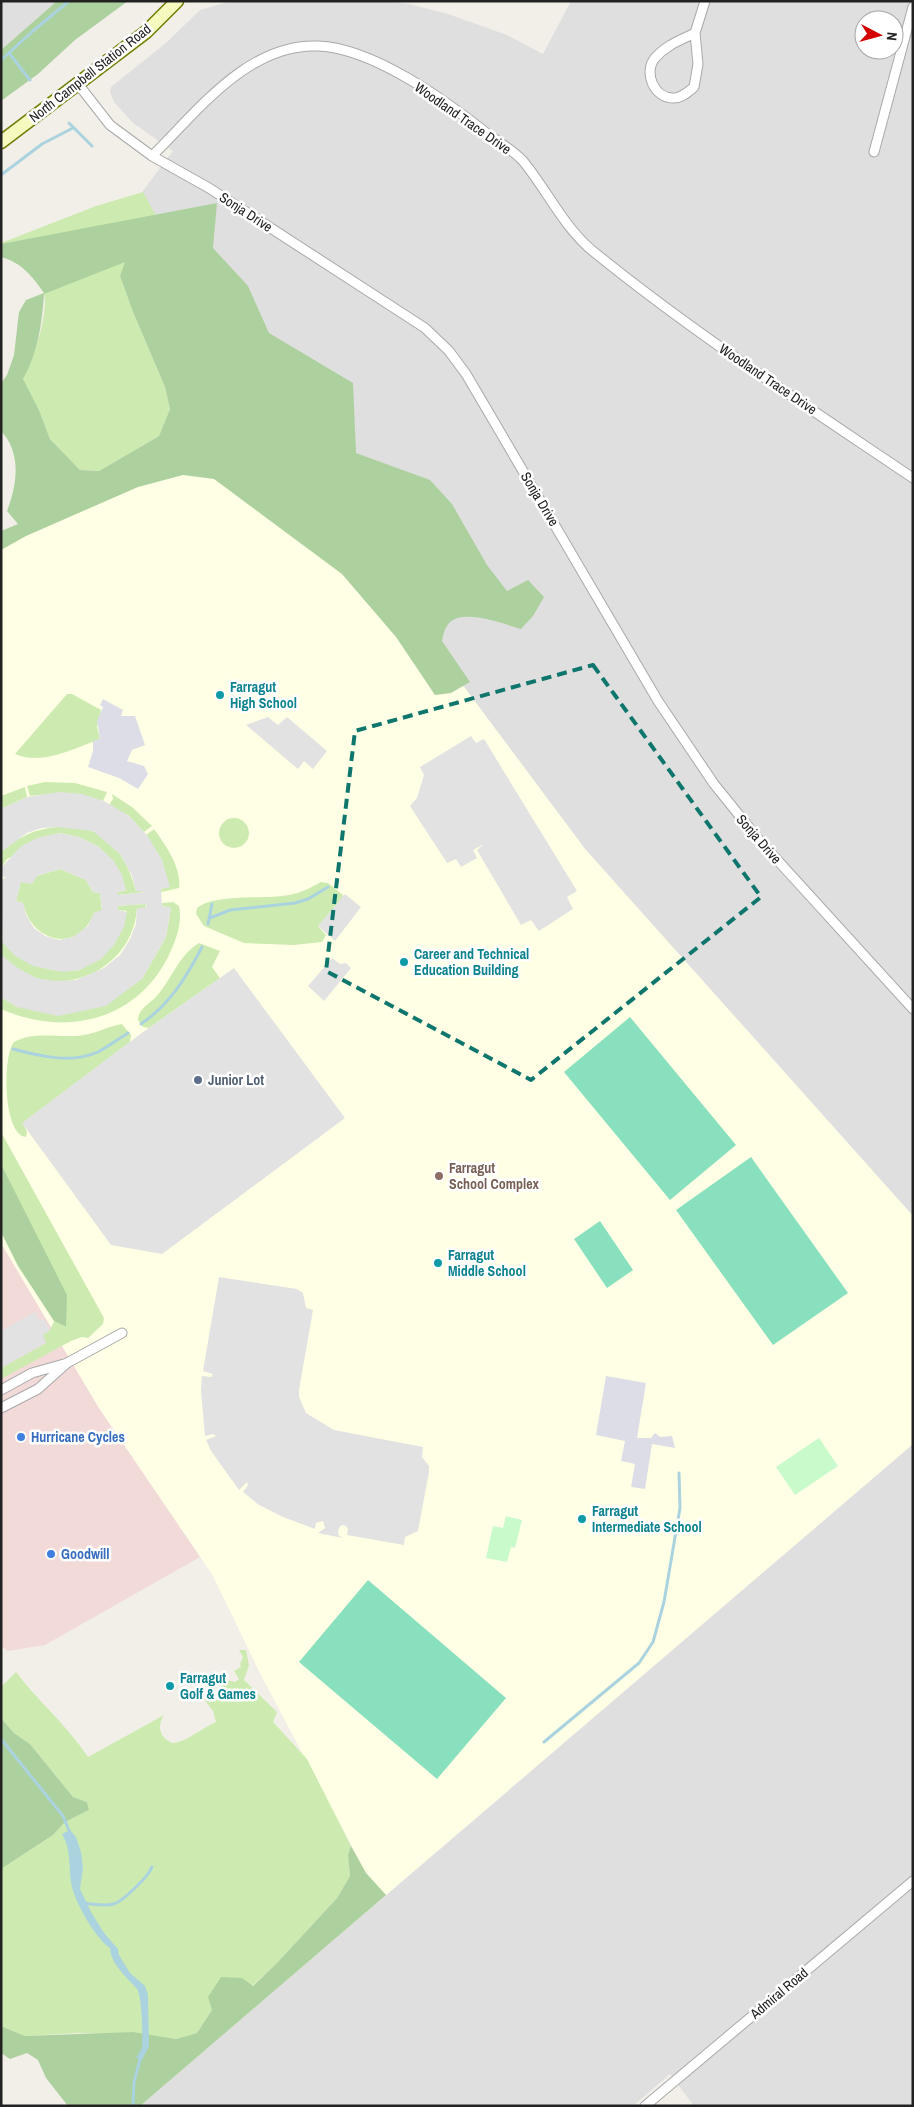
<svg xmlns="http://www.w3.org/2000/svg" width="914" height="2107" font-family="'Archivo Narrow',sans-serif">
	<rect width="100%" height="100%" fill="#f2efe9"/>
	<!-- residential -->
	<path fill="#e0dfdf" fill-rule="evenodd" d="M1 1H57L1 50Z
		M231 1H384L409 4 448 14 507 35 543 54 571 1H913V1216L585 849 438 652 136 200 173 151 133 123 114 102 110 92 111 87 166 43 200 10ZM864 20H894V50H864Z
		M913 1444V2106H694L670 2074 633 2106H140Z"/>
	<!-- commercial -->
	<path fill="#f2dad9" d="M1 1243 99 1408 200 1557 45 1645 8 1651 1 1646Z"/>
	<!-- education -->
	<path fill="#ffffe5" d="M225 464 438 652 585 849 913 1216V1444L386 1895 366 1873 262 1677 212 1574 99 1408 1 1243V540L94 498Z"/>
	<!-- grass -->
	<path fill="#cdebb0" d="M143 192 167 235 120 276 133 312 165 387 170 409 159 436 99 471 80 470 50 439 39 410 22 379C33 362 49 313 44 293 39 276 17 261 1 257V243L96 206Z
		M67 694H72L101 710 97 727 100 739C76 748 41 766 15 754Z
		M45 782 75 783 107 792 103 801C75 792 59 792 30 796L27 786Z
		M25 787 27 797 1 809V796Z
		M112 794 132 807 152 826 144 832 129 816 109 805 113 799Z
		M219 833a15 15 0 1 1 30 0a15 15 0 1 1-30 0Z
		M57 827C68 827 81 827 92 831 117 840 130 868 136 891L146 890V892L118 895V892L126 890 99 847 79 837 59 833 7 859 1 868V852C18 837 34 829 57 827Z
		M154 829C165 844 182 868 179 888L161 892V889L169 887 162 860 146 835Z
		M60 869 86 880 93 892 100 893 102 911 94 913C79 954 31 943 23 903L16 901 21 881Z
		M321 882 328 883 344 896 318 926 326 935 322 942 294 945 244 943 204 926 196 914 197 908C216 893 263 900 289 895 301 893 310 888 321 882Z
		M173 902 179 906C183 923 175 943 168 957 135 1022 64 1037 1 1009V997L17 1007 142 979 166 937 171 908 162 906V903Z
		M145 904 146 908H137C133 975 47 1008 1 955V939L3 943C33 962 42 975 80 970L127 911 118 910 117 906Z
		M199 943 220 951 212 967 220 978 149 1028 143 1027 138 1020C138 1010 147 1005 154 999 171 982 178 955 199 943Z
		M122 1024 131 1035 130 1042 23 1123 27 1132 26 1137C3 1136 2 1056 14 1042 35 1030 60 1039 84 1035 97 1033 109 1026 122 1024Z
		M1 1132 104 1318 103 1324 88 1338 82 1337 71 1341 1 1379V1368L46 1343 43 1335 50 1330 54 1321 66 1327 30 1225 1 1164Z
		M239 1650H246L249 1665 244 1680 277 1712 273 1722 307 1759 351 1846 348 1855 350 1876 337 1898 277 1963 252 1986 212 2010 197 2033 176 2039 147 2035 79 2033 25 2036 1 2026V1869L53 1835 65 1822 89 1810 87 1802 73 1797 30 1744 14 1733 1 1718 2 1686 16 1672C38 1701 66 1724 88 1757L164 1715C157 1726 159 1737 172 1743 183 1744 204 1727 216 1722L213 1711 201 1695V1692L218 1695 222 1692 220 1688 227 1680 235 1682 239 1679 234 1671 241 1667 240 1664 243 1657Z"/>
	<!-- forest -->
	<path fill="#add19e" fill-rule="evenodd" d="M57 1H128L75 40 38 74 1 101V50Z
		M217 203 213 248 248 286 269 333 353 383 356 453 430 480 452 504 487 565 507 591 528 580 544 597 533 616 521 629C504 624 458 606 447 626 444 630 443 636 442 641L470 682 451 693 435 695 396 637 342 574 214 479 183 475 138 487 26 536 1 550V531L18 524 7 511C17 485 22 453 1 431V383L7 375 14 355 19 312 26 300 44 293C33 277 21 262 1 257V244ZM125 262 120 276 133 312 165 387 170 409 159 436 99 471 80 470 50 439 39 410 23 379C38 353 42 323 44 294Z
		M1 1164 67 1295 66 1327 54 1321 18 1266 1 1232Z
		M1 1718 14 1733 30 1744 73 1797 87 1802 89 1810 65 1822 53 1835 1 1869Z
		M351 1846 366 1873 386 1895 140 2106H68L46 2078 38 2060 27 2053 10 2059 1 2053V2026L25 2036 133 2032 176 2039 197 2033 212 2010 208 1997 221 1977 242 1978 253 1986 277 1963 337 1898 350 1876 348 1855Z"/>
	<!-- park -->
	<path fill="#c8facc" d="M819 1438 838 1466 795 1495 776 1467Z
		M506 1516 522 1520 515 1548 511 1547 507 1562 486 1558 493 1526 503 1528Z"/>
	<!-- pitch -->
	<path fill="#88e0be" d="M630 1017 736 1145 670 1200 564 1072Z
		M751 1157 848 1293 773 1345 676 1210Z
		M600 1221 633 1270 607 1288 574 1239Z
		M368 1580 506 1698 437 1779 299 1662Z"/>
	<!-- parking -->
	<path fill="#e2e2e2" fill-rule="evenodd" d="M268 717 278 725 287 717 327 751 313 769 304 761 298 769 246 725Z
		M471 736 476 743 484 739 577 891 567 897 573 909 539 931 531 920 521 925 477 850 484 844 473 850 477 858 461 867 456 859 447 863 410 806 417 798 424 775 420 767Z
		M59 792 82 794 104 801 129 816 147 835 162 860 170 887 161 889 162 906 171 908 166 937 142 979 106 1006 58 1016 17 1007 1 997V955L18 968 36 978 56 981 76 980 104 968 120 955 130 939 136 924 137 908 147 907 145 904 117 906 118 910 127 912 124 927 114 945 101 959 80 970 63 972 33 966 14 955 3 943 1 879 6 878 1 875V868L20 847 37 838 59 833 79 837 99 847 113 860 122 875 126 890 118 892V895L146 892 136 891 132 876 121 855 93 831 57 827 42 828 27 833 1 852V809L27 797ZM60 869 86 880 93 892 100 893 102 910 94 913 88 926 73 937 59 940 45 936 34 928 26 915 23 903 16 901 21 882 32 884 37 876Z
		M345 894 361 907 335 941 318 926Z
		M332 958 340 964 346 963 351 968 324 1001 308 986Z
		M234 968 345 1118 162 1254 111 1245 22 1123 139 1035Z
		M219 1277 297 1289 303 1293 306 1308 313 1310 299 1390V1397L306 1413 334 1430 423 1447 422 1457 429 1466V1472L418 1531 405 1537 404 1545 347 1535 348 1528 344 1525 340 1526 338 1531 339 1536 343 1538 318 1533 325 1528 323 1521 316 1523 315 1529 283 1517 259 1505 243 1492 248 1485 247 1482 239 1490 211 1451 206 1440 216 1436 213 1434 205 1436 201 1391 202 1376 211 1377 213 1374 203 1371Z
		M35 1312 39 1320 44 1319 50 1330 43 1335 46 1343 1 1368V1331Z"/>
	<!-- plaza -->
	<path fill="#dddde8" d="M103 699 123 710 121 716H135L145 745 132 750 127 761 144 766 148 774 138 789 119 778 88 767 93 751V741L100 739 97 721 103 707 100 705Z
		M606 1376 646 1383 637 1438H651L655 1433 660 1437 672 1436 675 1448 652 1444 645 1489 631 1487 635 1464 621 1461 625 1441 596 1435Z"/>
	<!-- water -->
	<path fill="#aad3df" d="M70 1830 76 1837 81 1852 83 1868 80 1889 91 1912 104 1933 118 1949 119 1955 130 1973 145 1986 148 1995 149 2046 142 2060 136 2058C138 2055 141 2050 142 2047 143 2038 142 1996 137 1989 127 1977 111 1965 110 1948 96 1939 76 1904 72 1887 68 1868 72 1851 62 1834Z"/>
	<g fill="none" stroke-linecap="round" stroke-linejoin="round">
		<!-- stream -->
		<path stroke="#aad3df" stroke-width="3" d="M9 53 30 80
			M1 60 33 31 69 1
			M69 123 92 146
			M1 175 42 144 73 128
			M210 918 230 910 295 903 308 899 328 887
			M208 924 212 904
			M141 1024C170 1004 186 978 202 947
			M13 1049C39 1056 71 1064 98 1052 108 1047 118 1039 128 1033
			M1 1739 63 1816 70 1833
			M544 1742 639 1663 653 1642 664 1602 680 1508 679 1473
			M83 1903C111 1906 114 1909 135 1888 142 1881 148 1876 152 1867
			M133 2106 134 2082 141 2056"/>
		<defs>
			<path id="street" d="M695 33C681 40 666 45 655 58 643 72 654 99 674 98 682 98 688 92 694 87L698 64 695 33 705 1
				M78 84 110 125 152 156 209 188 425 328 449 351 466 374 658 701 714 784 760 841 913 1009
				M874 152 913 7
				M152 156C197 112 248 43 318 46 374 48 446 101 489 135 500 143 514 151 523 161 547 190 564 228 594 252 695 334 805 405 913 478
				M1 1390 32 1373 64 1364
				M1 1408 38 1389 67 1363 122 1333
				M645 2106 913 1881"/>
			<path id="secondary" d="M1 142 146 32 177 1"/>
		</defs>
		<!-- street casing -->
		<use href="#street" stroke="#a9a9a9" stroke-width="11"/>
		<!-- secondary casing -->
		<use href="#secondary" stroke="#707d05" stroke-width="15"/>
		<!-- street -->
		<use href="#street" stroke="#fff" stroke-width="9"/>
		<!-- secondary -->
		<use href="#secondary" stroke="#f7fabf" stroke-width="12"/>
	</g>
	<!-- marked area -->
	<path fill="none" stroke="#0f766e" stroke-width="4" stroke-dasharray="10 6" stroke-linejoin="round" d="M593 665 761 897 531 1080 326 971 355 731Z"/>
	<!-- markers -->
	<g fill="#0f9aa8" stroke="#fff" stroke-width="2">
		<circle cx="220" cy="695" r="5"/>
		<circle cx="404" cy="962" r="5"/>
		<circle cx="438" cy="1263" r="5"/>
		<circle cx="582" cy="1519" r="5"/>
		<circle cx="170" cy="1686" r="5"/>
	</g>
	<circle fill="#5c6f8a" stroke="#fff" stroke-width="2" cx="198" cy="1080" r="5"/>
	<circle fill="#8d6e63" stroke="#fff" stroke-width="2" cx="439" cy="1176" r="5"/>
	<g fill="#3f7fe0" stroke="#fff" stroke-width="2">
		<circle cx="21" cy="1437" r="5"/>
		<circle cx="51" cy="1554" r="5"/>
	</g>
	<g text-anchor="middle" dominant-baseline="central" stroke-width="5" stroke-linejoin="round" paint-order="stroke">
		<!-- street labels -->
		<g font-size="14" fill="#222" stroke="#fff">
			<text transform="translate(90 73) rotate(-38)">North Campbell Station Road</text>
			<text transform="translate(463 118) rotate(35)">Woodland Trace Drive</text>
			<text transform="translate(246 212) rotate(33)">Sonja Drive</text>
			<text transform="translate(768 379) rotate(34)">Woodland Trace Drive</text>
			<text transform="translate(540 499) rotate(59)">Sonja Drive</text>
			<text transform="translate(759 839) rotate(49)">Sonja Drive</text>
			<text transform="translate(779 1993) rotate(-40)">Admiral Road</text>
		</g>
		<!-- culture labels -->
		<g font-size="14" font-weight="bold" fill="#0d838f" stroke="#fff" text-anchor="start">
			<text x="230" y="687">Farragut<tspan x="230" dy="16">High School</tspan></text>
			<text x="414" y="954">Career and Technical<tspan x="414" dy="16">Education Building</tspan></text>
			<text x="448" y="1255">Farragut<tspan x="448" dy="16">Middle School</tspan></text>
			<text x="592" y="1511">Farragut<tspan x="592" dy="16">Intermediate School</tspan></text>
			<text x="180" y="1678">Farragut<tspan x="180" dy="16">Golf &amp; Games</tspan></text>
		</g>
		<!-- service labels -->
		<g font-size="14" font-weight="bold" fill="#4e5e75" stroke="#fff" text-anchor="start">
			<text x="208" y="1080">Junior Lot</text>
		</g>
		<!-- education labels -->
		<g font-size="14" font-weight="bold" fill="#785e54" stroke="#fff" text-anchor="start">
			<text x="449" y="1168">Farragut<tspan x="449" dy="16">School Complex</tspan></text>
		</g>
		<!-- shop labels -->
		<g font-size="14" font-weight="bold" fill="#366cbe" stroke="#fff" text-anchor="start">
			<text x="31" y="1437">Hurricane Cycles</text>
			<text x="61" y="1554">Goodwill</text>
		</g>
	</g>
	<!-- border -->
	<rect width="914" height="2107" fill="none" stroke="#222222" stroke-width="5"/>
	<!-- north arrow -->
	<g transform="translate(879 35) rotate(96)"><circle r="24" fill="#ffffff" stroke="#a7a7a7"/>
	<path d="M0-4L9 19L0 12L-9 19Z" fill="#d40000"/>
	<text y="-8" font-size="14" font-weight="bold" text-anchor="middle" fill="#222222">N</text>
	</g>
</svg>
